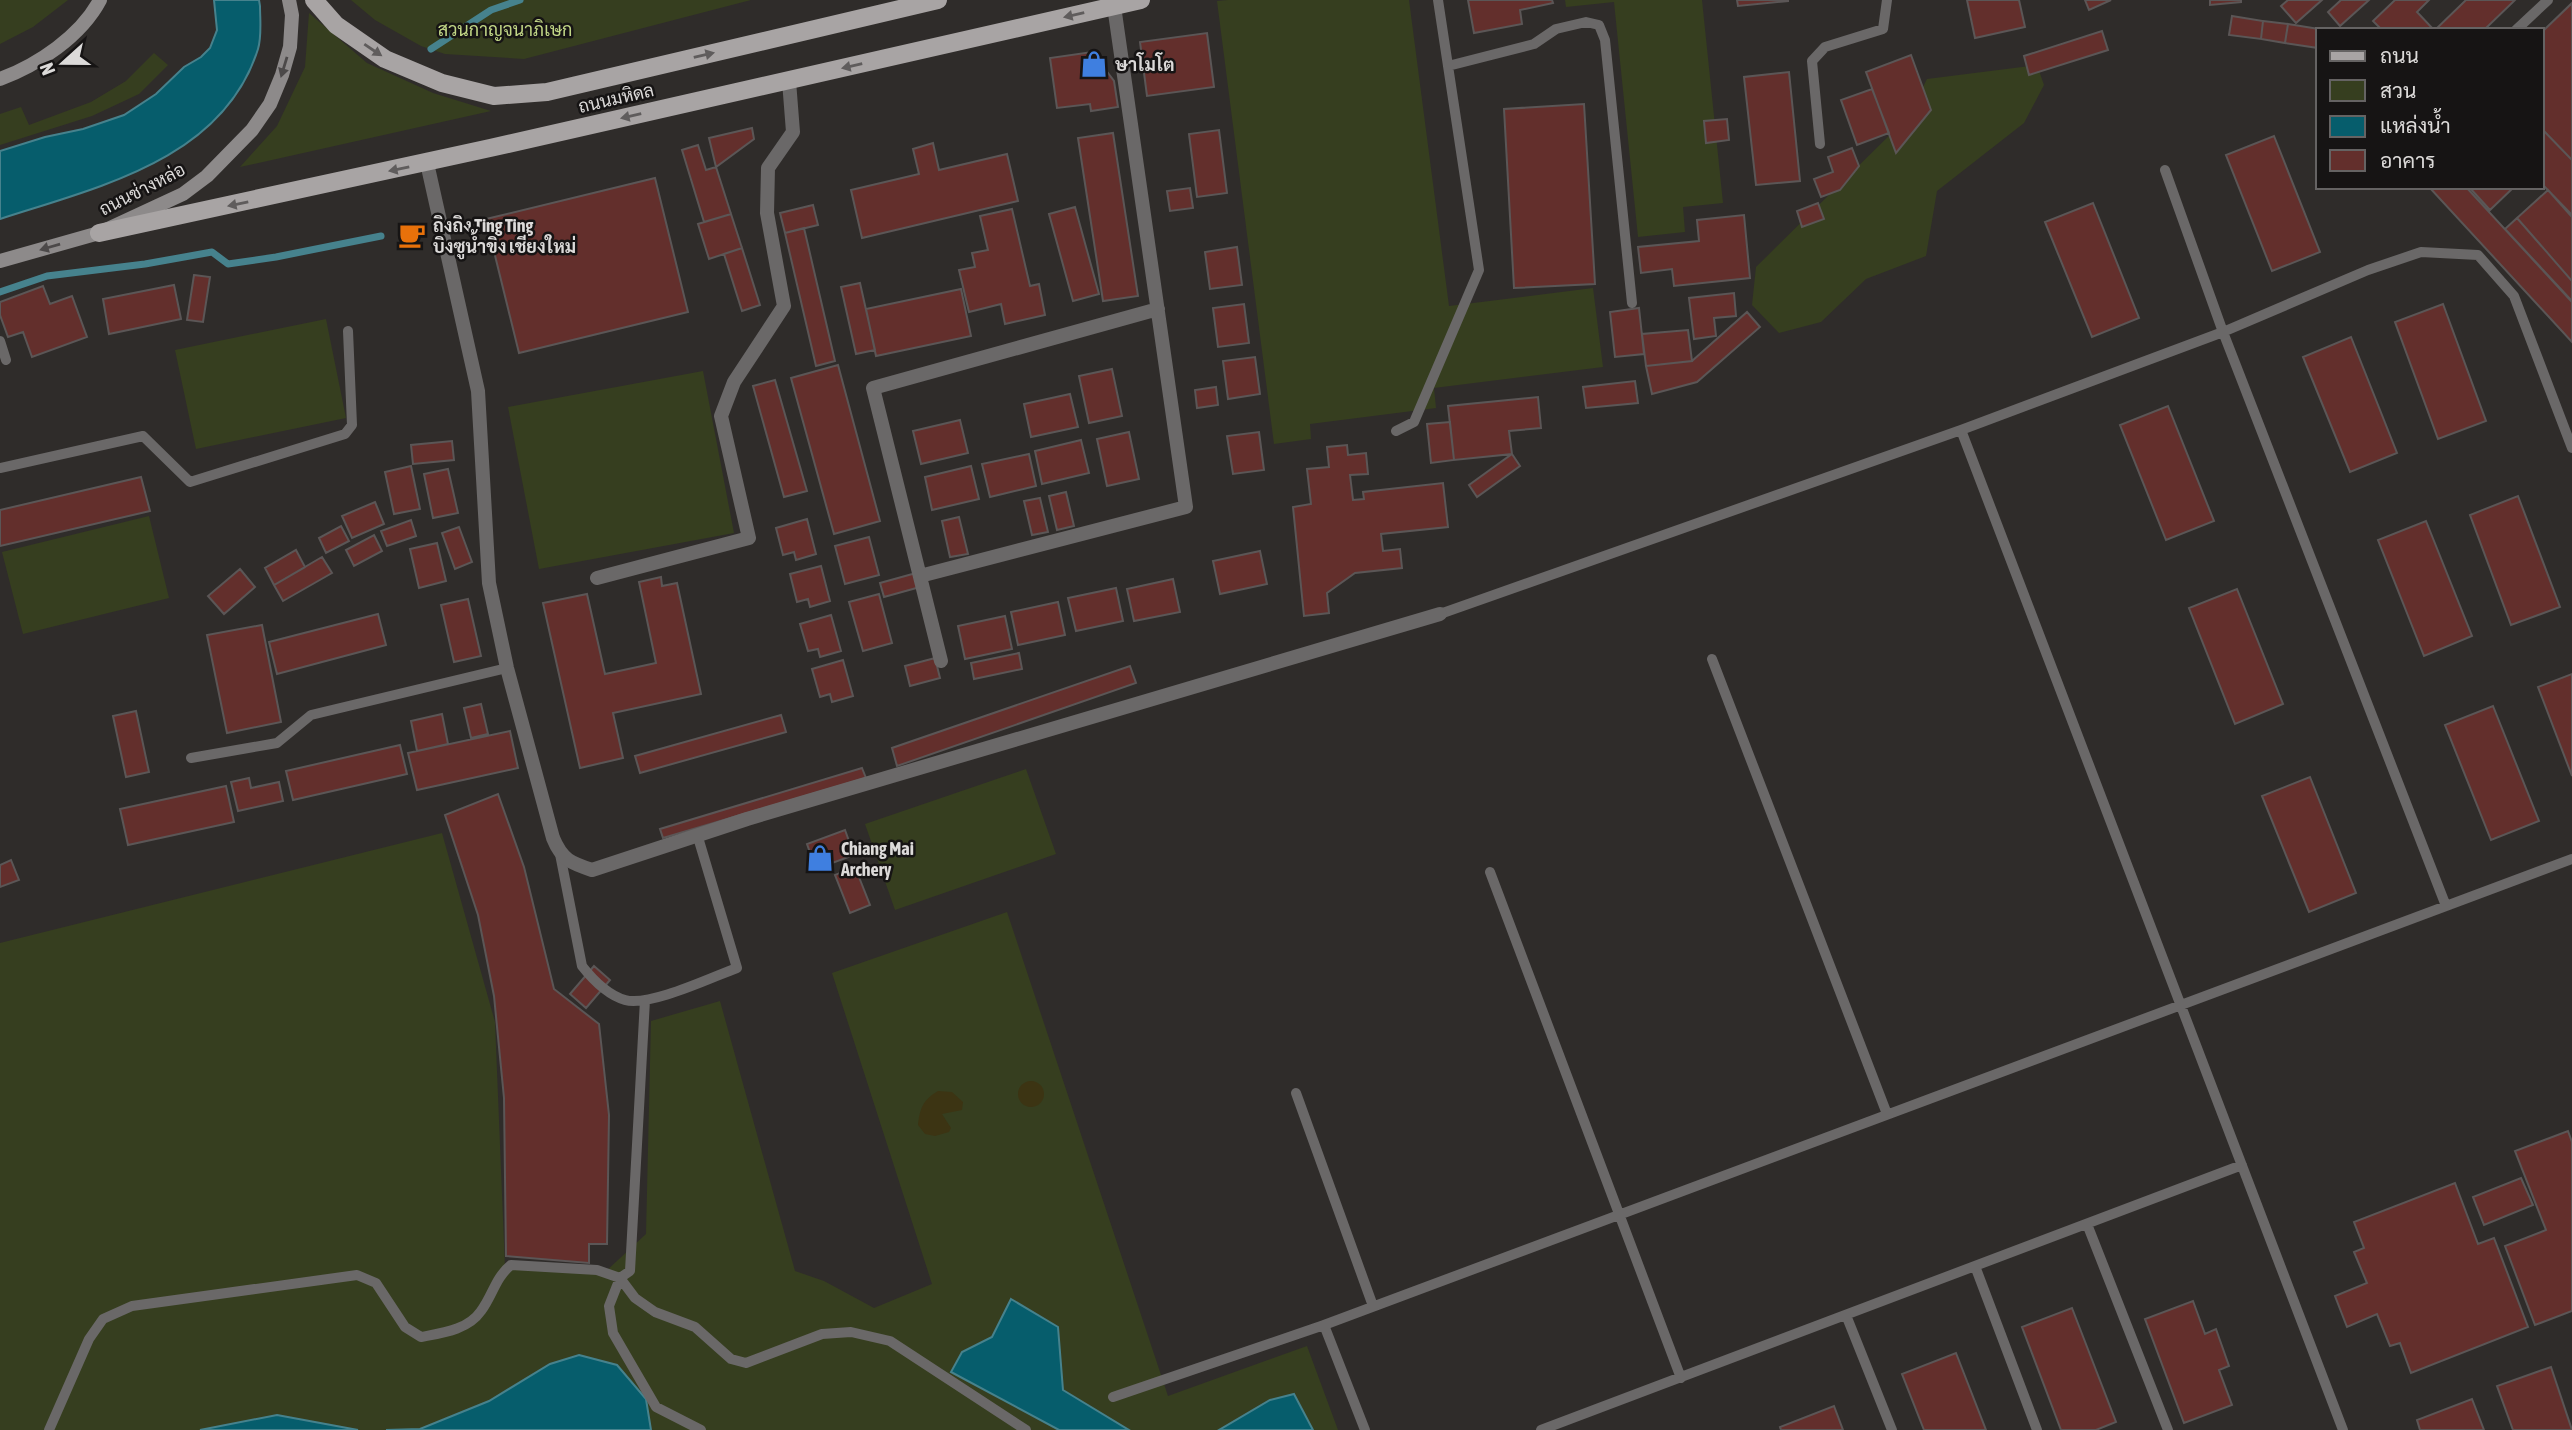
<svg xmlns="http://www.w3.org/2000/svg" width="2572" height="1430" font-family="'Asap Condensed',Sarabun,sans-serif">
	<rect width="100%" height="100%" fill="#2f2c2a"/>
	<!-- green -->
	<path fill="#363e1f" d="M0 0H68L33 27 0 44Z
		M351 0H751L524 59 445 54 421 46 375 20Z
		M1228 0H1409L1449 306 1593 288 1603 367 1434 388 1436 408 1310 424 1311 439 1274 444 1217 1Z
		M1565 0H1702L1723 203 1683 207 1685 232 1638 237 1614 2 1566 7Z
		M309 13 367 63 433 93 491 111 240 167 277 126 305 67Z
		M154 53 168 65 139 94 92 116 0 145V114L21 107 29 125 91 102 126 81Z
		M2037 65 2044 85 2024 123 1937 191 1926 256 1866 279 1821 322 1779 333 1752 305 1756 267 1908 117 1927 79Z
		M326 319 346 418 196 449 175 350Z
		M703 371 734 533 539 569 508 407Z
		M149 516 169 598 23 634 2 552Z
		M1026 769 1056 854 895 910 865 824Z
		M442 833 495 1022 505 1268 604 1273 646 1234 651 1021 720 1001 795 1271 824 1281 874 1308 932 1284 832 973 1007 912 1168 1396 1307 1346 1338 1430H0V943Z"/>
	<!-- sand -->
	<path fill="#3c3413" d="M1018 1094a13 13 0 1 1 26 0a13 13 0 1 1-26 0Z
		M938 1091 952 1092 963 1102 962 1110 942 1114 951 1128 949 1132 935 1136 925 1134 918 1125C920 1108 923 1100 938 1091Z"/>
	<!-- water -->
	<path fill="#065d6c" stroke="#46828d" stroke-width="2" d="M214 0H259L260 6C260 19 262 36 258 49 223 160 98 187 0 219V151L45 137 83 129 124 115 156 94 184 67 201 57 210 48 217 30Z
		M1011 1299 1058 1327 1063 1390 1129 1430H1059L951 1372 962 1352 992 1337Z
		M579 1355 617 1365 646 1399 651 1430H386L420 1429 489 1401 550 1364Z
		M1294 1394 1313 1430H1219L1270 1400Z
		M277 1415 358 1430H200Z"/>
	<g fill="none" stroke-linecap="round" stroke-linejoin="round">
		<!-- stream -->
		<path stroke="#46828d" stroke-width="7" d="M431 49 491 10 520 0
			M0 292 47 276 145 264 212 252 228 264 276 257 381 236"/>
	</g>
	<!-- building -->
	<path fill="#632f2c" stroke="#5b5656" stroke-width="2" d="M1468 0H1552L1553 3 1520 10 1522 24 1474 33Z
		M1737 0H1788V1L1738 6Z
		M1967 0H2019L2025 27 1975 38Z
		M2085 0H2111L2089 10Z
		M2210 0H2241V2L2210 5Z
		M2288 0H2322L2296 23 2281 6Z
		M2341 0H2369L2340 26 2328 12Z
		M2395 0H2429L2417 12 2434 30H2382L2373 21Z
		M2466 0H2515L2484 30H2435Z
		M2572 3V160L2542 129V32Z
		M2232 16 2263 21 2261 39 2229 35Z
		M2263 21 2288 24 2285 43 2261 39Z
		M2288 24 2325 30H2318V48L2285 43Z
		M2102 31 2108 50 2029 75 2024 56Z
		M1207 33 1214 87 1147 96 1140 42Z
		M1092 52 1114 81 1118 107 1091 111 1090 104 1057 108 1050 58Z
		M1911 55 1931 110 1896 153 1866 72Z
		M1789 72 1800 181 1756 185 1744 77Z
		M1872 89 1889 133 1857 145 1841 100Z
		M1584 104 1595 284 1514 288 1504 109Z
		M1727 119 1729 140 1706 143 1704 121Z
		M752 128 754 139 716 167 709 138Z
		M2542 129 2572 160V215L2542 184Z
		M1219 130 1227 193 1197 197 1189 134Z
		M1113 133 1138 296 1103 301 1078 138Z
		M2274 136 2320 252 2272 271 2226 155Z
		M933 143 939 170 1007 154 1018 201 862 238 851 190 919 174 913 149Z
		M698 145 706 170 716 167 731 214 704 222 682 150Z
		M1852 148 1859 166 1840 190 1821 197 1814 179 1833 172 1828 157Z
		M655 178 688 312 519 353 486 219Z
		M2429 187H2466L2572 302V342Z
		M2469 187H2514L2490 210Z
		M1190 188 1193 208 1170 211 1167 191Z
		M2548 190 2572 217V281L2517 218Z
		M1818 203 1824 219 1802 227 1797 211Z
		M2093 203 2139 318 2092 337 2045 222Z
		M813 205 818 225 785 233 780 213Z
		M1075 207 1099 294 1073 301 1049 214Z
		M1012 209 1030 286 1039 284 1045 315 1005 324 1001 304 969 312 959 270 975 267 972 253 988 250 980 216Z
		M731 214 742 248 709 259 698 224Z
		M1744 215 1750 278 1674 286 1672 269 1641 273 1638 247 1699 241 1697 220Z
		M2517 218 2572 281V301L2505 229Z
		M804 228 835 361 816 366 785 233Z
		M1237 247 1242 285 1210 289 1205 252Z
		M742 248 760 305 742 311 724 254Z
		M194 275 210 277 203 322 187 320Z
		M860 283 875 350 856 354 841 287Z
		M174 285 181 319 109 334 103 299Z
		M43 286 50 304 72 296 87 337 32 357 23 332 8 337 0 315V302Z
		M961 289 971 336 876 356 866 309Z
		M1734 293 1736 316 1714 318 1716 336 1694 339 1689 298Z
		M1244 304 1249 343 1218 347 1213 308Z
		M2443 304 2486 421 2438 439 2395 322Z
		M1639 308 1644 354 1615 357 1610 312Z
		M1747 312 1760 327 1697 382 1652 394 1646 366 1692 361Z
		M1688 330 1692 361 1646 366 1642 334Z
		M2351 337 2397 453 2350 472 2303 357Z
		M1255 357 1260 394 1228 399 1223 361Z
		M838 365 880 521 834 534 791 378Z
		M1112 369 1122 416 1089 423 1079 376Z
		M775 380 807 491 784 497 753 386Z
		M1635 381 1638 403 1586 408 1583 387Z
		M1216 387 1218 405 1197 408 1195 390Z
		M1070 394 1078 427 1031 437 1024 404Z
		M1538 397 1541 428 1509 431 1512 454 1454 460 1448 406Z
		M2168 406 2214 521 2166 540 2120 425Z
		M960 420 968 453 921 464 913 431Z
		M1450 422 1454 460 1431 463 1427 424Z
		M1129 432 1139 479 1107 486 1097 439Z
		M1259 432 1264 470 1233 474 1227 436Z
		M1081 440 1089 473 1042 484 1035 451Z
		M452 441 454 460 413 464 411 445Z
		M1347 445 1348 455 1366 453 1368 474 1350 475 1353 500 1364 499 1363 492 1443 483 1448 527 1381 534 1383 551 1400 549 1402 568 1355 573 1327 593 1329 613 1304 616 1293 507 1311 504 1307 469 1329 467 1327 447Z
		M1029 454 1036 486 990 497 982 464Z
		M1512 454 1520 466 1477 497 1469 485Z
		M411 466 420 509 394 514 385 472Z
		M971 466 979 499 932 510 925 477Z
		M448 469 458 513 433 518 424 474Z
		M141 477 150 511 0 546V510Z
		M1066 492 1074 526 1057 530 1049 496Z
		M2518 496 2560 607 2511 625 2470 515Z
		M1040 498 1048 532 1032 535 1024 501Z
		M375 502 384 524 352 538 342 516Z
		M959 517 968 554 950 557 942 521Z
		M807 519 816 554 796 560 794 552 783 555 776 528Z
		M411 520 416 536 387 546 381 531Z
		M2426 521 2472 636 2424 656 2378 540Z
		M341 526 349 541 326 553 319 538Z
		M459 527 472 562 455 569 442 533Z
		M374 535 382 551 354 566 346 550Z
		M869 537 879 575 845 584 835 546Z
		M437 543 446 581 419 588 410 549Z
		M296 550 305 567 274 585 265 568Z
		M1260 551 1267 584 1220 594 1213 561Z
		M322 557 332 573 283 601 274 585Z
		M821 566 830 601 810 607 808 599 797 602 790 574Z
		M240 569 255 587 224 614 208 596Z
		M916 573 920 587 884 597 880 583Z
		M661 577 662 586 677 583 701 694 613 713 623 758 580 768 543 603 587 594 605 674 656 663 639 582Z
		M1173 579 1180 612 1134 621 1127 589Z
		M1116 588 1123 621 1076 631 1068 598Z
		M2237 589 2283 704 2235 724 2189 608Z
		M879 594 892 643 863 651 849 602Z
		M468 599 481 656 454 662 441 605Z
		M1058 602 1065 635 1018 645 1011 612Z
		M378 614 386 645 277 674 269 642Z
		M831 615 841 651 820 657 818 649 808 651 800 624Z
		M1005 616 1012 649 965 659 958 626Z
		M262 625 281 722 227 733 207 635Z
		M1019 653 1022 669 974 679 971 663Z
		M935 658 940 678 910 686 905 666Z
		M843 660 853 696 832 702 830 694 820 697 812 669Z
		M1130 666 1136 683 897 766 892 748Z
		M2572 674V776L2538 687Z
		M481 704 488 734 471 738 464 708Z
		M2493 706 2539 821 2491 840 2445 725Z
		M136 711 149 772 126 777 113 716Z
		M442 714 448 744 417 751 411 721Z
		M781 715 786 732 640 773 635 756Z
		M510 731 518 768 417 790 408 753Z
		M400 745 407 774 293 800 286 771Z
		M862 768 866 778 663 838 660 829Z
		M2310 777 2356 893 2309 912 2262 796Z
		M249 778 251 788 279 782 283 801 238 811 231 782Z
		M226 786 234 822 128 845 120 809Z
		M498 794 524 867 554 989 599 1024 609 1115 607 1244H589V1263L506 1256 504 1098 494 996 478 915 445 815Z
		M845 830 854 855 816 869 807 844Z
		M11 860 19 880 0 887V865Z
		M855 867 870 905 850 913 835 875Z
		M594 966 610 980 586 1008 570 994Z
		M2568 1131 2572 1142V1311L2535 1325 2505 1246 2546 1230 2515 1151Z
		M2521 1178 2533 1205 2484 1225 2473 1197Z
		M2455 1183 2478 1244 2494 1238 2528 1327 2411 1373 2400 1343 2390 1346 2377 1314 2347 1327 2335 1296 2367 1283 2354 1252 2364 1248 2354 1222Z
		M2193 1301 2205 1334 2216 1329 2229 1366 2219 1370 2232 1405 2184 1423 2145 1319Z
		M2072 1308 2116 1422 2096 1430H2061L2022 1327Z
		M1956 1353 1986 1430H1924L1902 1374Z
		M2551 1367 2572 1430H2513L2497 1386Z
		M2472 1399 2484 1430H2420L2417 1420Z
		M1834 1406 1843 1430H1781L1780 1427Z"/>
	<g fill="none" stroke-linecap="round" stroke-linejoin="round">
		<!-- lane -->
		<path stroke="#6a6868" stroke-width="10" d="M2516 30 2548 0
			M1448 66 1534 44 1556 29 1586 22 1599 25 1605 40 1632 303
			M1820 144 1812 61 1825 47 1883 29 1887 0
			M2165 170 2223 332 2446 906
			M0 341 6 360
			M1961 430 2343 1430
			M1396 431 1414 422 1479 270 1438 0
			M0 468 143 436 190 482 345 434 352 425 348 331
			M1440 614 1961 430 2223 332 2368 270 2421 252 2478 255 2514 296 2572 448
			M1712 659 1887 1114
			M191 758 277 743 311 715 507 668
			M560 854 582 966C593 980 608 995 625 1000 650 1007 712 977 737 968L697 834
			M1490 872 1681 1378
			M645 1000 630 1271 620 1278 609 1306 613 1333 656 1407 701 1430
			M1296 1093 1373 1306
			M2087 1224 2168 1430
			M1975 1266 2037 1430
			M1846 1315 1892 1430
			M1113 1397 1324 1325
			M49 1430 89 1339 103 1319 132 1306 357 1275 376 1283 405 1327 421 1337C442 1333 468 1330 481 1311 493 1295 495 1278 511 1265L597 1270 620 1278 635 1298 655 1312 695 1327 731 1359 746 1363 822 1334 851 1332 890 1341 1026 1430
			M1365 1430 1324 1325 2572 859
			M1541 1430 2242 1165"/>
		<!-- street -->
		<path stroke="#6a6868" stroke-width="14" d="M427 163 478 391 489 583 507 668 553 838C562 860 571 863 592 870L747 819 1440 614
			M920 576 1186 507 1114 6
			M597 578 749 538 721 416 734 382 784 306 767 213 768 168 793 132 789 81
			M941 661 873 388 1158 309"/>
		<!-- secondary -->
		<path stroke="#8d8a8a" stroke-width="14" d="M0 79C38 65 81 36 100 0
			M0 261 99 233 183 194 207 176 252 130 270 104 282 75 290 47 292 15 289 0"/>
		<!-- primary -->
		<path stroke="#a8a4a4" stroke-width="18" d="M314 0 336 25 385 59 442 83 494 96 547 92 938 0
			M99 233 490 148 1141 0"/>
	</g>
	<!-- one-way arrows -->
	<defs><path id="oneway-solid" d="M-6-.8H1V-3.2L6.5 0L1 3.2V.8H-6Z" transform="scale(1.75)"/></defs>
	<g fill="#5f5c5c">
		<use href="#oneway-solid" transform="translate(1074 15) rotate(167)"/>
		<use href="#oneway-solid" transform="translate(373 50) rotate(34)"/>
		<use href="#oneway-solid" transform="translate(704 55) rotate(-13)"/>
		<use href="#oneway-solid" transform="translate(852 66) rotate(167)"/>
		<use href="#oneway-solid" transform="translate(631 116) rotate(167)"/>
		<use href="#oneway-solid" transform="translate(399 169) rotate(168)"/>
		<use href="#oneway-solid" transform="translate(238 204) rotate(168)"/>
	</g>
	<g fill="#4c4949">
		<use href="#oneway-solid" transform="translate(284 67) rotate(107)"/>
		<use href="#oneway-solid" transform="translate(50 247) rotate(164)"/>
	</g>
	<!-- icons -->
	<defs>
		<symbol id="shop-bare" viewBox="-9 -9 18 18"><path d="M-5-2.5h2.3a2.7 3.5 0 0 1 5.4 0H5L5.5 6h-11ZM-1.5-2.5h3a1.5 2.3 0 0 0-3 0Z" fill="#3f7fe0" stroke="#161414" stroke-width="2.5" paint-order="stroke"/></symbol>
		<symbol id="cafe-bare" viewBox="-9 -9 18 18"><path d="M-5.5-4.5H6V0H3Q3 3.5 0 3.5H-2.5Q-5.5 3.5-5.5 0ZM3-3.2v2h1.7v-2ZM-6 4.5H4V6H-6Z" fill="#e8710a" stroke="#161414" stroke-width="2.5" paint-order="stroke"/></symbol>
	</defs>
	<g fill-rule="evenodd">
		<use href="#shop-bare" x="1075" y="45" width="38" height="38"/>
		<use href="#cafe-bare" x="393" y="216" width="38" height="38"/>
		<use href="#shop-bare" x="801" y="839" width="38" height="38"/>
	</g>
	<g text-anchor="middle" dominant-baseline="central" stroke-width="5" stroke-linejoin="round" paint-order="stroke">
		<!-- park labels -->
		<g font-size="18" fill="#c1d686" stroke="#161414">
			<text x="505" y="29">สวนกาญจนาภิเษก</text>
		</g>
		<!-- poi labels -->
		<g font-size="18" font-weight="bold" fill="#dcdad9" stroke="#161414" text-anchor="start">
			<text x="1115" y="64">ษาโมโต</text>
			<text x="433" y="225">ถิงถิง Ting Ting<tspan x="433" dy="21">บิงซูน้ำขิง เชียงใหม่</tspan></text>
			<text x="841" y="848">Chiang Mai<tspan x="841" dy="21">Archery</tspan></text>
		</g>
		<!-- street labels -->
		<g font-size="18" fill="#dcdad9" stroke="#161414">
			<text transform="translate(616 98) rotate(-13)">ถนนมหิดล</text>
			<text transform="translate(142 189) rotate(-27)">ถนนช่างหล่อ</text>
		</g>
	</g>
	<!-- legend -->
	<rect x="2316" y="28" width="228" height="161" fill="#161414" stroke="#656363" stroke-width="2"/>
	<rect x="2330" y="51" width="35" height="10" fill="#a8a4a4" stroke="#656363" stroke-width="2"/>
	<text x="2380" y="63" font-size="21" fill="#dcdad9">ถนน</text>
	<rect x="2330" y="80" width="35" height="21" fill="#363e1f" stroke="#656363" stroke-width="2"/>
	<text x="2380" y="98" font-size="21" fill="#dcdad9">สวน</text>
	<rect x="2330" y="116" width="35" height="21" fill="#065d6c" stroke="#656363" stroke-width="2"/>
	<text x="2380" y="133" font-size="21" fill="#dcdad9">แหล่งน้ำ</text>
	<rect x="2330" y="150" width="35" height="21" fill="#632f2c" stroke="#656363" stroke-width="2"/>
	<text x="2380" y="168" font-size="21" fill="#dcdad9">อาคาร</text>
	<!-- north arrow -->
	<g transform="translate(63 63) rotate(249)" stroke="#161414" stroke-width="5" paint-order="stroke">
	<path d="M0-5L12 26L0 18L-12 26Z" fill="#dcdad9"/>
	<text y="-10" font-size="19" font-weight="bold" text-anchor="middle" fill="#dcdad9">N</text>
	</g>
</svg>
